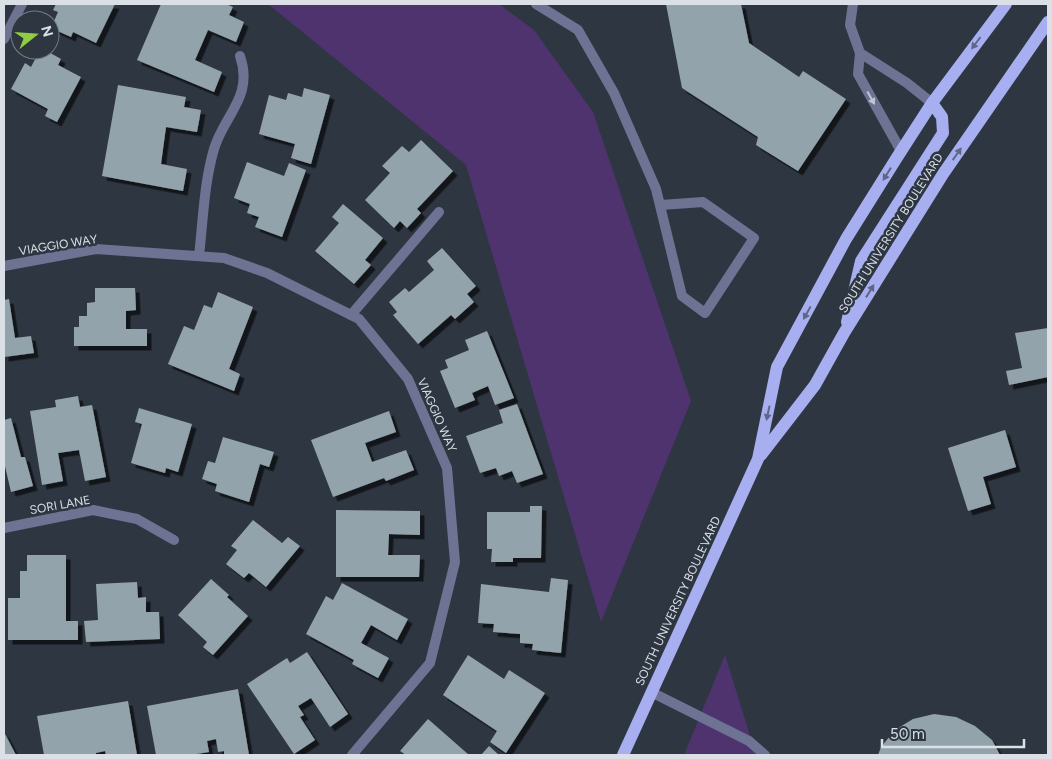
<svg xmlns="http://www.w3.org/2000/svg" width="1052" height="759" font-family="Figtree,sans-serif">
	<defs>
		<filter id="shadow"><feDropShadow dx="4.5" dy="4.5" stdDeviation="0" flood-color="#0009"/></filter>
	</defs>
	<rect width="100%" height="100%" fill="#2e3641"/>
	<!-- green -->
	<path fill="#4f336e" d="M268 4H499L534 30 593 112 691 401 601 622 466 165Z
		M725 655 756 755H684Z"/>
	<!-- building -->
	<path fill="#93a3ab" filter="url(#shadow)" d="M56 4H115L96 43 73 32 71 37 51 28 58 12 53 10Z
		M161 4H226L233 7 229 15 244 22 236 42 208 30 195 60 222 72 214 92 137 60Z
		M666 4H741L749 43 799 77 803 71 846 99 798 171 756 145 758 137 682 88Z
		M40 50H45L61 59 58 65 81 77 57 122 45 116 48 109 11 89 25 63 31 67Z
		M118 85 186 97 184 107 201 110 197 132 166 127 161 164 187 169 183 191 102 176Z
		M304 88 330 95 311 164 291 158 295 144 259 134 269 95 286 100 288 93 302 97Z
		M421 140 453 171 417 209 421 213 407 228 400 221 394 228 365 200 390 173 382 166 402 146 409 152Z
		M247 162 284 176 289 163 306 170 282 237 255 227 259 217 247 213 250 204 234 198Z
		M343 204 383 238 365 260 371 265 354 284 315 251 339 223 332 217Z
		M442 248 476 286 467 294 474 302 455 319 451 315 418 344 393 315 397 312 389 302 405 288 409 292 434 270 427 261Z
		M95 288H135L136 310 126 311V329H147V346H74V327H79V316H87V303L95 302Z
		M218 292 253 307 229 369 240 374 234 391 168 364 184 326 194 330 204 305 212 308Z
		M9 299 15 338 31 336 34 353 4 357V300Z
		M1048 328V377L1009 385 1006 371 1022 368 1015 333Z
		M487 331 514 398 495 405 488 386 472 393 475 400 455 408 440 371 448 368 445 360 469 350 465 340Z
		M78 396 80 407 92 405 106 477 85 481 79 450 58 453 63 481 42 485 30 411 56 407 55 400Z
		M517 404 543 474 517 483 512 471 499 476 496 468 480 473 466 436 503 423 499 410Z
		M139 408 192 424 178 472 166 468 165 473 131 463 142 424 135 422Z
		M389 411 396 432 365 443 372 462 406 450 414 470 386 481 384 478 333 497 311 440Z
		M11 418 21 457H25L33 486 11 492 4 462V420Z
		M1005 430 1016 467 983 477 991 504 968 511 948 448Z
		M223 437 274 452 269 467 260 464 249 502 215 491 217 484 202 479 208 461 215 463Z
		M530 506H542L541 558H513V562H491L492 549H487V512H530Z
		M336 510 420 511V535L389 534 388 555H420L419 577H336Z
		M253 520 282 543 288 537 300 546 266 587 249 573 244 578 226 564 237 550 231 546Z
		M27 555H66V621H78V640H8V598H20V571H27Z
		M551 578 568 580 561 653 532 650 533 644 520 643V634L493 632 494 624 478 623 481 584 549 592Z
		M211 579 229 595 227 597 248 616 213 655 203 647 207 642 178 615Z
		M137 582 138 598 146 597V612H159L160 639 86 642 84 621 98 620 96 584Z
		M342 583 408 619 397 640 371 625 361 643 389 658 378 678 352 664 354 660 306 634 326 596 333 600Z
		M307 652 348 714 330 727 311 698 298 706 304 715 300 717 315 740 294 754 247 684 287 658 290 663Z
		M468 655 504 679 509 670 545 693 506 753 490 742 497 731 443 695Z
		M238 689 249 755H224V751L218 752 216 739 207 741 209 752 190 755H156L147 706Z
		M128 701 137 755H106L105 751 96 753V755H44L37 716Z
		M934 714 956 717 975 726 992 740 1000 755H878L881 747 895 730 913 719Z
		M428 719 469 755H406L400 751Z
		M4 732 16 755H4Z
		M489 746 499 755H481Z"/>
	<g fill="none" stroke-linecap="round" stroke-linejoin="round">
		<!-- service -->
		<path stroke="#6f7393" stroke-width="10" d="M536 4 578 30 614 93 656 189 682 296 705 313 754 238 703 202 661 205
			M351 315 439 212
			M651 692 749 741 765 755"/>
		<!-- minor -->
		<path stroke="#6f7393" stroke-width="10" d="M853 4 850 25 860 53 858 74 901 151
			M4 39 22 4
			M860 53 907 83 932 103
			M199 256C203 221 204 183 214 149 224 115 254 97 240 56
			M4 266 96 249 224 258 267 273 359 319 408 379 447 468 455 562 430 663 352 755
			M4 528 93 510 137 519 174 540"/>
		<!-- primary -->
		<path stroke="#a8aff1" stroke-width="12" d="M847 322 861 261 943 133 942 117 932 103
			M761 455 815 385 844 333 943 174 1048 22
			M623 755 758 459 777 367 846 239 896 159 932 103 1006 4"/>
	</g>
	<!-- one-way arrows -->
	<defs><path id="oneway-solid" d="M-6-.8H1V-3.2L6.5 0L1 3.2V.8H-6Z" transform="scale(1.25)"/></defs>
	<g fill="#5f6687">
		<use href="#oneway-solid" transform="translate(976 43) rotate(127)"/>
		<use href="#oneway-solid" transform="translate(957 154) rotate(-55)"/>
		<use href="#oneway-solid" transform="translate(887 174) rotate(122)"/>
		<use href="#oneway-solid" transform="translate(870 291) rotate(-58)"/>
		<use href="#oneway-solid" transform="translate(807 313) rotate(119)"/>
		<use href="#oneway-solid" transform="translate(768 413) rotate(102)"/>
	</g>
	<use fill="#bfc5d1" href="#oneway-solid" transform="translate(871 98) rotate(61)"/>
	<g text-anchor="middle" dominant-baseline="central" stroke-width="5" stroke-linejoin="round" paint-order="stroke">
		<!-- street labels -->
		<g font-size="12" fill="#dae0e6" stroke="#2e3641">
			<text transform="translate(891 233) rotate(-58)">SOUTH UNIVERSITY BOULEVARD</text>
			<text transform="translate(58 245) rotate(-9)">VIAGGIO WAY</text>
			<text transform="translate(437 415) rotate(66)">VIAGGIO WAY</text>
			<text transform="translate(60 505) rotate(-10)">SORI LANE</text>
			<text transform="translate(678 601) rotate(-65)">SOUTH UNIVERSITY BOULEVARD</text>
		</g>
	</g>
	<!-- border -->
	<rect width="1052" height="759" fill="none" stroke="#dae0e6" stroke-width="10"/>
	<!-- north arrow -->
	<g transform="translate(35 35) rotate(73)"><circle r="24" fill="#2e3641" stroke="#737a83"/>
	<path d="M0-4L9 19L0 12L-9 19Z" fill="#90cd41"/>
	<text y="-8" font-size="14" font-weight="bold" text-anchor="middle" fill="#dae0e6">N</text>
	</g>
	<!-- scale -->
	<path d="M882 739v8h142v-8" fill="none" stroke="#dae0e6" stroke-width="2.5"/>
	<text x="890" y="739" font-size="15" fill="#dae0e6" stroke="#2e3641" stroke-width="4" paint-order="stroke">50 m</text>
</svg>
